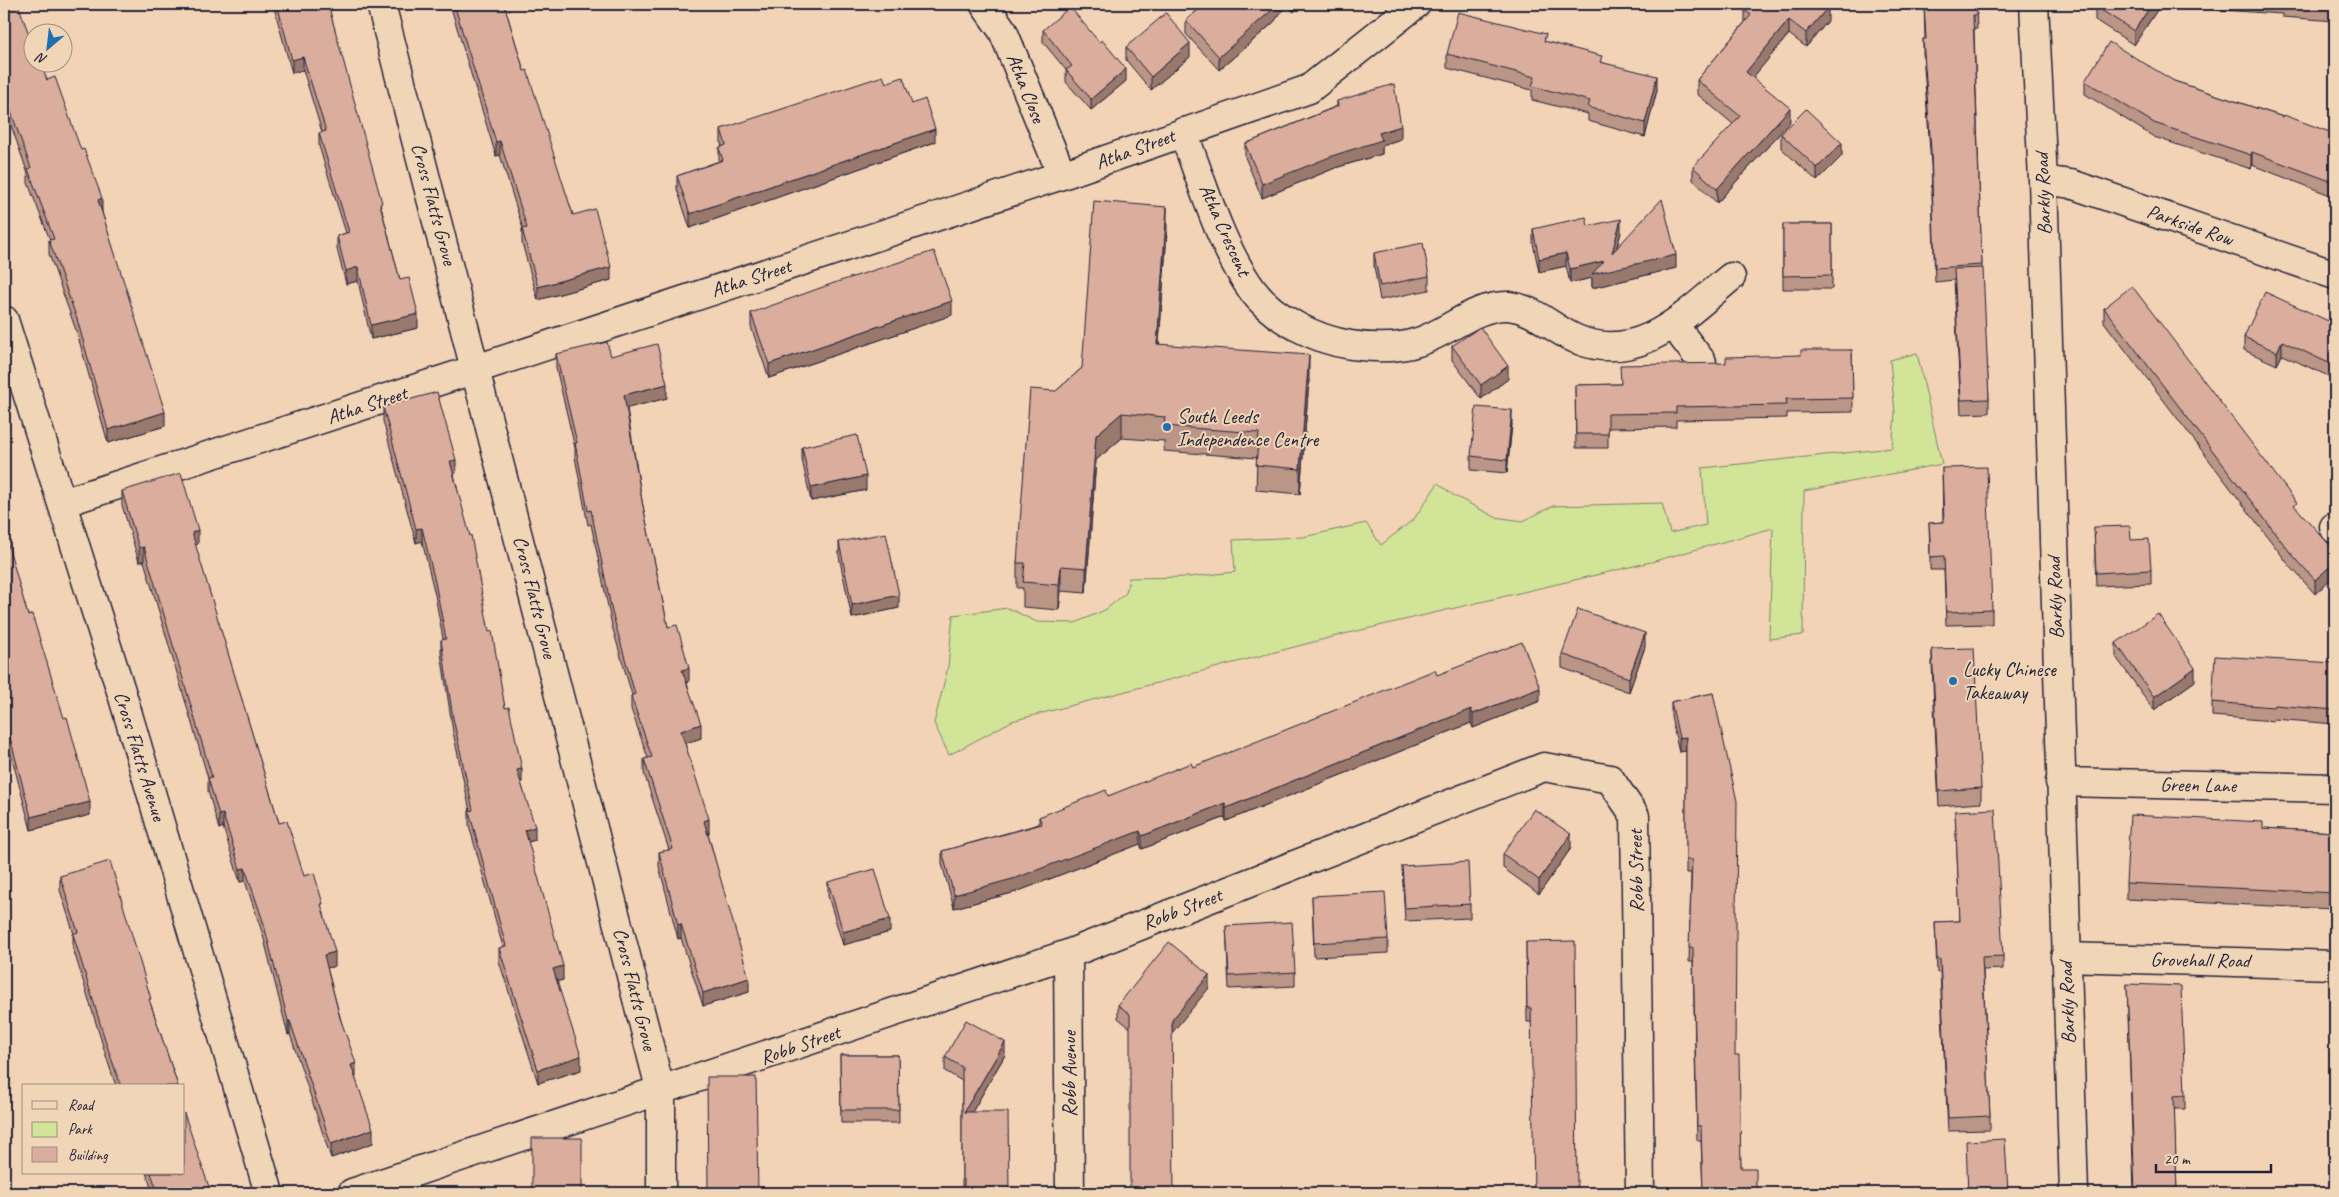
<svg xmlns="http://www.w3.org/2000/svg" width="2339" height="1197" font-family="Caveat,sans-serif">
	<rect width="100%" height="100%" fill="#f3d3b5"/>
	<filter id="ink" filterUnits="userSpaceOnUse"><feTurbulence type="fractalNoise" baseFrequency=".02" numOctaves="2"/><feDisplacementMap in="SourceGraphic" scale="10" xChannelSelector="R" yChannelSelector="G"/><feConvolveMatrix kernelMatrix="1 2 1 2 8 2 1 2 1" color-interpolation-filters="sRGB"/></filter>
	<g filter="url(#ink)">
		<!-- green -->
		<path fill="#d2e498" stroke="#7a836a" d="M1917 353 1942 464 1804 491 1803 635 1769 639 1773 528 1651 562 1340 635 1012 721 949 755 934 723 948 667 953 615 1008 608 1037 622 1075 623 1105 610 1126 593 1129 578 1189 577 1235 572 1233 540 1303 537 1366 523 1381 545 1414 519 1438 483 1453 495 1495 517 1523 521 1553 506 1662 503 1670 533 1706 525 1702 468 1892 448 1895 413 1890 360Z"/>
		<g fill="none" stroke-linecap="round" stroke-linejoin="round">
			<defs>
				<path id="minor" d="M381 4 661 1092V1193
					M984 4 1003 31 1062 175
					M2034 4 2043 180 2074 1193
					M1183 132C1203 184 1220 246 1253 291 1274 319 1317 340 1351 345 1372 348 1397 349 1418 342 1448 333 1476 304 1509 306 1536 309 1552 329 1576 339 1639 366 1687 313 1731 277
					M2043 180 2071 184 2335 275
					M4 320 122 694 269 1193
					M1673 324 1702 362
					M62 503 476 369 1062 175 1309 89 1416 4
					M2334 527 2335 529
					M2060 782 2335 788
					M1068 954 1070 1193
					M2065 957 2335 965
					M352 1193 1068 954 1544 767 1610 779 1635 816 1640 1193"/>
			</defs>
			<!-- minor casing -->
			<use href="#minor" stroke="#22223b" stroke-width="31"/>
			<!-- minor -->
			<use href="#minor" stroke="#f0d6b7" stroke-width="28"/>
		</g>
		<!-- wall -->
		<path fill="#bb9586" stroke="#22223b" d="M4 4 47 80 102 212 165 426 108 443 77 333 49 254V240H50L28 183V174L5 108V100L4 97Z
			M273 4H328L400 280 418 328 371 339 358 281 346 284 337 249V236L346 233 319 146V133L322 132 303 70 292 73Z
			M451 4H504L524 71 573 215 611 280 538 300 522 243V229H523L500 155 496 156 451 8Z
			M1205 4H1300L1294 12 1286 6 1273 23 1219 70 1186 34V20Z
			M1924 4H1976L1977 29H1974L1982 268 1989 399V413L1961 414 1954 280 1935 282 1931 165 1923 53V39H1925Z
			M2161 4 2134 45 2095 20V6Z
			M2189 4H2335V21L2282 17V14L2189 8Z
			M1745 10 1828 21 1806 47 1789 34 1752 78 1790 122 1717 203 1693 180V167L1733 124 1697 94V80L1745 22Z
			M1043 30 1099 42 1126 81 1091 110 1066 82V70L1043 42Z
			M1546 42 1602 62 1657 90 1645 137 1588 121V114L1532 100V90L1447 68V54Z
			M1126 47 1190 57 1151 90 1126 60Z
			M2085 81H2174L2335 134V191L2332 190 2330 195 2252 165 2251 169 2154 137 2085 94Z
			M886 83 912 104 935 142 690 228 677 189V176L719 161V148L722 146 721 143V129Z
			M1337 101 1401 139 1382 145V154L1335 168 1262 198 1245 157V144L1337 106Z
			M1781 134 1842 156 1817 181 1781 148Z
			M1783 224H1832V289H1783Z
			M1588 226 1621 232 1617 248 1676 268 1592 288V278L1570 283 1566 266 1539 272 1533 243V229Z
			M1167 232 1159 344 1309 380 1300 494 1256 490 1257 458 1164 451V441L1122 438 1096 460 1086 593 1061 591 1059 610 1023 607V588H1017V563L1056 391 1082 368Z
			M1374 253 1429 276V290L1380 300 1374 266Z
			M2104 308 2335 551 2315 594 2289 565 2104 322Z
			M751 313 952 315 769 378 751 327Z
			M2335 324V379L2282 355 2277 365 2244 350V337Z
			M1452 346 1508 379 1481 399 1452 360Z
			M1852 350 1853 412 1787 413V418L1676 420V427L1608 428V448H1576L1575 385 1621 384 1801 355Z
			M556 354 611 356 667 398 627 408 642 501 668 627 689 682 687 683 701 738 685 743 709 833H708L749 992 703 1006 681 938 678 939 659 866V852L669 850 644 773V759L648 758 631 709V696L632 695 612 626 591 524 588 525 575 457V448L556 368Z
			M383 407 456 473 454 474 489 632 505 708 522 782H521L535 840 528 842 563 980 557 981 581 1070 538 1083 499 961V948L503 947 469 825V811H470L453 732 441 653V640L443 639 435 595 422 541 416 543 383 421Z
			M1512 424 1507 473 1471 470V456Z
			M802 447 866 490 811 501 802 460Z
			M1942 468 1992 610V624L1946 625 1944 570H1930V554L1929 523 1943 522Z
			M122 491 198 544 195 545 279 823 304 876 323 910 335 966 327 968 356 1077H355L373 1143 331 1158 290 1034 288 1035 263 935 245 881 240 882 223 827 219 829 208 791V778L144 561 139 562 122 505Z
			M2094 527 2131 540 2151 570V584L2096 586Z
			M4 538 90 815 31 830 4 728Z
			M839 542 899 608 852 618 839 556Z
			M2116 643 2195 681 2154 710 2116 657Z
			M1645 647 1629 692 1562 668V654Z
			M1932 649 1981 788V803L1939 806 1932 664Z
			M2335 663V724L2274 719 2273 721 2212 716V702Z
			M1437 675 1540 701 1473 728 1471 723 1226 821 1225 817 1142 849 1140 844 1016 892 954 908 942 864V851L1039 824V817L1108 796 1193 767Z
			M1713 693 1741 1168 1756 1193H1703L1701 1140H1697L1693 962H1689L1691 873H1686V751L1679 752 1671 716V702Z
			M1955 811 2003 956V969L1983 970 1990 1116V1130L1948 1131 1940 972 1937 973 1935 922 1960 921Z
			M2263 828 2335 832V909L2126 899V883Z
			M1571 848 1539 894 1503 868V854Z
			M1402 866 1470 904V918L1405 921Z
			M60 876 151 1005 178 1086H116L107 1059 73 948V934H74L60 890Z
			M828 882 890 932 843 945 828 896Z
			M1312 896 1388 939V953L1314 957Z
			M1226 926 1295 972V986L1229 989Z
			M1526 942 1577 1193 1531 1022H1527Z
			M2127 984 2185 1095V1109H2174L2177 1193H2134Z
			M1209 988 1130 1028 1118 1018V1005Z
			M840 1055H898L899 1123H841Z
			M1005 1055 972 1112 964 1192H962V1081L945 1071V1057Z
			M146 1173H184L211 1193H153Z"/>
		<!-- shaded-wall -->
		<path fill="#99796d" stroke="#22223b" d="M1278 4H1286V6L1273 23 1219 70V57Z
			M1294 4H1300L1294 12Z
			M2152 4H2161L2134 45V31Z
			M1828 7V21L1806 47V33Z
			M1789 20V34L1746 86V72Z
			M1190 43V57L1151 90V77Z
			M303 57V70L292 73V60Z
			M1126 69V81L1091 110V99Z
			M1657 76V90L1645 137V123Z
			M1790 108V122L1717 203V189Z
			M1401 126V139L1382 145V154L1335 168 1262 198V184L1379 133Z
			M935 129V142L690 228V214Z
			M500 141V155L496 156V142Z
			M1842 143V156L1817 181V168Z
			M2252 152V165L2251 169V155Z
			M2332 176V190L2330 195V181Z
			M102 198V212L98 200Z
			M1167 207V232L1157 369V344Z
			M1621 219V232L1612 266V253Z
			M1566 253V266L1539 272V259Z
			M1676 255V268L1592 288V278L1570 283V269L1604 261Z
			M358 267V281L346 284V271Z
			M611 267V280L538 300V287Z
			M952 301V315L769 378V364Z
			M418 314V328L371 339V325Z
			M2282 341V355L2277 365V352Z
			M1309 355V380L1300 494V469Z
			M1508 366V379L1481 399V385Z
			M667 384V398L624 409V395Z
			M1512 410V424L1507 473V460Z
			M165 412V426L108 443V430Z
			M1122 413V438L1096 460 1086 593V568L1096 435Z
			M456 460V473L450 475V461Z
			M866 476V490L811 501V488Z
			M422 528V541L416 543V529Z
			M198 530V544L192 546V533Z
			M144 547V561L139 562V548Z
			M2335 562V576L2315 594V580Z
			M1061 566V591L1059 610V585Z
			M899 595V608L852 618V605Z
			M1645 633V647L1629 692V678Z
			M689 668V682L682 684V670Z
			M2195 668V681L2154 710V697Z
			M1540 688V701L1473 728V714Z
			M1471 709V723L1226 821V808Z
			M701 724V738L681 745V731Z
			M1686 737V751L1679 752V738Z
			M522 769V782L517 783V770Z
			M90 802V815L31 830V817Z
			M1225 803V817L1142 849V836Z
			M223 814V827L219 829V815Z
			M709 819V833L704 834V821Z
			M535 827V840L525 843V830Z
			M1140 831V844L1016 892 954 908V895Z
			M1571 834V848L1539 894V880Z
			M245 868V881L240 882V869Z
			M890 919V932L843 945V932Z
			M681 924V938L678 939V925Z
			M335 952V966L324 969V955Z
			M563 966V980L553 983V969Z
			M1209 975V988L1172 1033V1020Z
			M749 978V992L703 1006V993Z
			M288 1021H290V1034L288 1035Z
			M1005 1042V1055L964 1126V1112Z
			M581 1056V1070L538 1083V1070Z
			M356 1063V1077L351 1078V1065Z
			M373 1129V1143L331 1158V1144Z"/>
		<!-- building -->
		<path fill="#daad9c" stroke="#22223b" d="M4 4H18L32 43V62H40L47 80 55 77 81 150 84 149 102 198 98 200 165 412 108 430 77 319 49 240 54 239 28 169 31 168 5 95 8 94 4 83Z
			M277 4H328L382 203 380 204 400 280 409 278 418 314 371 325 358 267 346 271 337 236 349 232 319 133 326 131 303 57 292 60Z
			M454 4H504L524 71 527 70 573 215 595 209 611 267 538 287 522 229 527 228 500 141 496 142Z
			M1205 4H1278L1273 9 1219 57 1186 20Z
			M1750 4H1823L1828 7 1806 33 1789 20 1746 72 1790 108 1717 189 1693 167 1740 116 1697 80 1751 15 1745 10Z
			M1924 4H1976L1977 15H1973L1982 265 1935 268 1931 151 1923 39H1926Z
			M2097 4H2152L2134 31 2095 6Z
			M2285 4H2335V8Z
			M1070 7 1099 42 1102 40 1126 69 1091 99 1066 70 1072 66 1043 30Z
			M1458 12 1546 34 1544 41 1602 56 1600 62 1657 76 1645 123 1588 107 1590 101 1532 86 1535 77 1447 54Z
			M1166 13 1190 43 1151 77 1126 47Z
			M2109 42 2174 81 2283 117 2284 115 2335 134V178L2332 176 2330 181 2252 152 2251 155 2154 123 2085 81Z
			M883 76 886 83 903 77 912 104 925 99 935 129 690 214 677 176 723 160 719 148 726 145 721 129Z
			M1394 84 1401 126 1379 133 1382 140 1335 155 1262 184 1245 144 1338 106 1337 101Z
			M1806 109 1842 143 1817 168 1781 134Z
			M1662 199 1676 255 1592 274 1604 261 1570 269 1566 253 1539 259 1533 229 1586 217 1588 226 1621 219 1612 253Z
			M1094 201 1167 207 1157 344 1309 355 1300 469 1256 465 1259 433 1164 426 1165 417 1122 413 1096 435 1086 568 1061 566 1059 585 1023 582 1025 563H1017L1030 389 1056 391 1082 368Z
			M1783 224H1832V275L1783 276Z
			M1423 243 1429 276 1380 286 1374 253Z
			M934 251 952 301 769 364 751 313 834 283Z
			M1983 268 1989 399 1961 400 1954 269Z
			M2132 286 2297 503 2294 505 2335 551V562L2315 580 2289 551 2104 308Z
			M2265 292 2335 324V366L2282 341 2277 352 2244 337Z
			M1480 327 1508 366 1481 385 1452 346Z
			M607 342 611 356 657 344 667 384 624 395 642 501 668 627 677 625 689 668 682 670 701 724 681 731 709 819 704 821 749 978 703 993 681 924 678 925 659 852 673 849 644 759 652 757 631 696 635 694 612 612 591 510 588 511 575 443H577L556 354Z
			M1801 350H1852L1853 398 1786 399 1787 405 1676 407V413L1608 414V434H1576L1575 385 1621 384 1620 365 1726 363V357L1801 355Z
			M437 392 456 460 450 461 470 536 471 535 489 632 492 631 505 708 509 707 522 769 517 770 535 827 525 830 563 966 553 969 581 1056 538 1070 499 948 506 946 469 811 473 810 453 718 441 640 446 639 435 582 422 528 416 529 383 407Z
			M1476 407 1512 410 1507 460 1471 456Z
			M857 435 866 476 811 488 802 447Z
			M1987 467 1992 610 1946 612 1944 556 1930 557V540L1929 523 1944 522 1942 468Z
			M181 473 198 530 192 533 279 823 287 821 304 876 314 873 323 904H321L335 952 324 955 340 1018 356 1063 351 1065 373 1129 331 1144 290 1021H288L263 921 245 868 240 869 223 814 219 815 208 778 212 777 144 547 139 548 122 491Z
			M2130 526 2131 540 2149 539 2151 570 2096 573 2094 527Z
			M886 533 899 595 852 605 839 542Z
			M6 537 28 616 32 614 64 718 67 717 90 802 31 817 4 715V538Z
			M1578 609 1645 633 1629 678 1562 654Z
			M2158 614 2195 668 2154 697 2116 643Z
			M1522 642 1540 688 1473 714 1471 709 1226 808 1225 803 1142 836 1140 831 1016 878 954 895 942 851 1042 824 1039 817 1106 790 1108 796 1191 763 1193 767 1435 670 1437 675Z
			M1974 648 1981 788 1939 791 1932 649Z
			M2215 656 2335 663V710L2274 705 2273 707 2212 702Z
			M1713 693 1737 801 1735 1055H1739L1741 1168H1756V1193H1703L1701 1126H1697L1693 948H1689L1692 860H1686V737L1679 738 1671 702Z
			M1534 809 1571 834 1539 880 1503 854Z
			M1995 809 2003 956 1982 957 1990 1116 1948 1118 1940 959H1937L1935 922 1960 921 1955 811Z
			M2130 815 2263 822V828L2335 832V893L2126 883Z
			M110 861 151 999H149L178 1086H121L107 1046 85 974 73 934 78 932 60 876Z
			M1468 862 1470 904 1405 908 1402 866Z
			M875 869 890 919 843 932 828 882Z
			M1385 892 1388 939 1314 943 1312 896Z
			M1292 922 1295 972 1229 976 1226 926Z
			M1575 941 1577 1193H1534L1531 1008H1527L1526 942Z
			M1169 942 1209 975 1172 1020 1174 1193H1130V1014L1118 1005Z
			M2127 984 2181 986 2185 1095 2174 1096 2177 1193H2135Z
			M966 1020 1005 1042 964 1112H1008L1009 1193H964V1179H962V1067L945 1057Z
			M840 1055H898L899 1110H841Z
			M707 1077H756L758 1193H708Z
			M184 1113 211 1193H158L151 1173H184Z
			M532 1138H582V1193H532Z
			M2005 1139 2008 1193H1968L1966 1141Z"/>
	</g>
	<!-- markers -->
	<g fill="#1f6fb2" stroke="#f0d6b7" stroke-width="2">
		<circle cx="1167" cy="427" r="5"/>
		<circle cx="1953" cy="681" r="5"/>
	</g>
	<g text-anchor="middle" dominant-baseline="central" stroke-width="4" stroke-linejoin="round" paint-order="stroke">
		<!-- street labels -->
		<g font-size="20" fill="#22223b" stroke="#f0d6b7">
			<text transform="translate(1026 88) rotate(68)">Atha Close</text>
			<text transform="translate(1135 149) rotate(-20)">Atha Street</text>
			<text transform="translate(2043 194) rotate(-92)">Barkly Road</text>
			<text transform="translate(434 204) rotate(75)">Cross Flatts Grove</text>
			<text transform="translate(2190 225) rotate(19)">Parkside Row</text>
			<text transform="translate(1225 230) rotate(66)">Atha Crescent</text>
			<text transform="translate(751 278) rotate(-18)">Atha Street</text>
			<text transform="translate(367 405) rotate(-18)">Atha Street</text>
			<text transform="translate(535 597) rotate(76)">Cross Flatts Grove</text>
			<text transform="translate(2055 598) rotate(-92)">Barkly Road</text>
			<text transform="translate(140 756) rotate(73)">Cross Flatts Avenue</text>
			<text transform="translate(2198 785) rotate(1)">Green Lane</text>
			<text transform="translate(1636 871) rotate(-91)">Robb Street</text>
			<text transform="translate(1182 909) rotate(-21)">Robb Street</text>
			<text transform="translate(2200 960) rotate(1)">Grovehall Road</text>
			<text transform="translate(635 989) rotate(76)">Cross Flatts Grove</text>
			<text transform="translate(2067 1003) rotate(-92)">Barkly Road</text>
			<text transform="translate(800 1045) rotate(-19)">Robb Street</text>
			<text transform="translate(1069 1074) rotate(-90)">Robb Avenue</text>
		</g>
		<!-- poi labels -->
		<g font-size="20" fill="#22223b" stroke="#f0d6b7" text-anchor="start">
			<text x="1177" y="416">South Leeds<tspan x="1177" dy="23">Independence Centre</tspan></text>
			<text x="1963" y="669">Lucky Chinese<tspan x="1963" dy="23">Takeaway</tspan></text>
		</g>
	</g>
	<!-- margin -->
	<rect width="2339" height="1197" fill="none" stroke="#f0d6b7" stroke-width="20"/>
	<rect x="10" y="10" width="2319" height="1177" fill="none" stroke="#22223b" stroke-width="2" filter="url(#ink)"/>
	<!-- legend -->
	<rect x="22" y="1084" width="162" height="90" fill="#f0d6b7" stroke="#9e8e85"/>
	<rect x="32" y="1101" width="25" height="8" fill="#f0d6b7" stroke="#9e8e85"/>
	<text x="68" y="1110" font-size="15" fill="#22223b">Road</text>
	<rect x="32" y="1122" width="25" height="15" fill="#d2e498" stroke="#9e8e85"/>
	<text x="68" y="1134" font-size="15" fill="#22223b">Park</text>
	<rect x="32" y="1147" width="25" height="15" fill="#daad9c" stroke="#9e8e85"/>
	<text x="68" y="1160" font-size="15" fill="#22223b">Building</text>
	<!-- north arrow -->
	<g transform="translate(48 48) rotate(208)"><circle r="24" fill="#f0d6b7" stroke="#9e8e85"/>
	<path d="M0-4L9 19L0 12L-9 19Z" fill="#1f6fb2"/>
	<text y="-8" font-size="14" font-weight="bold" text-anchor="middle" fill="#22223b">N</text>
	</g>
	<!-- scale -->
	<path d="M2156 1164v8h115v-8" fill="none" stroke="#22223b" stroke-width="2.5"/>
	<text x="2164" y="1164" font-size="15" fill="#22223b" stroke="#f0d6b7" stroke-width="4" paint-order="stroke">20 m</text>
</svg>
